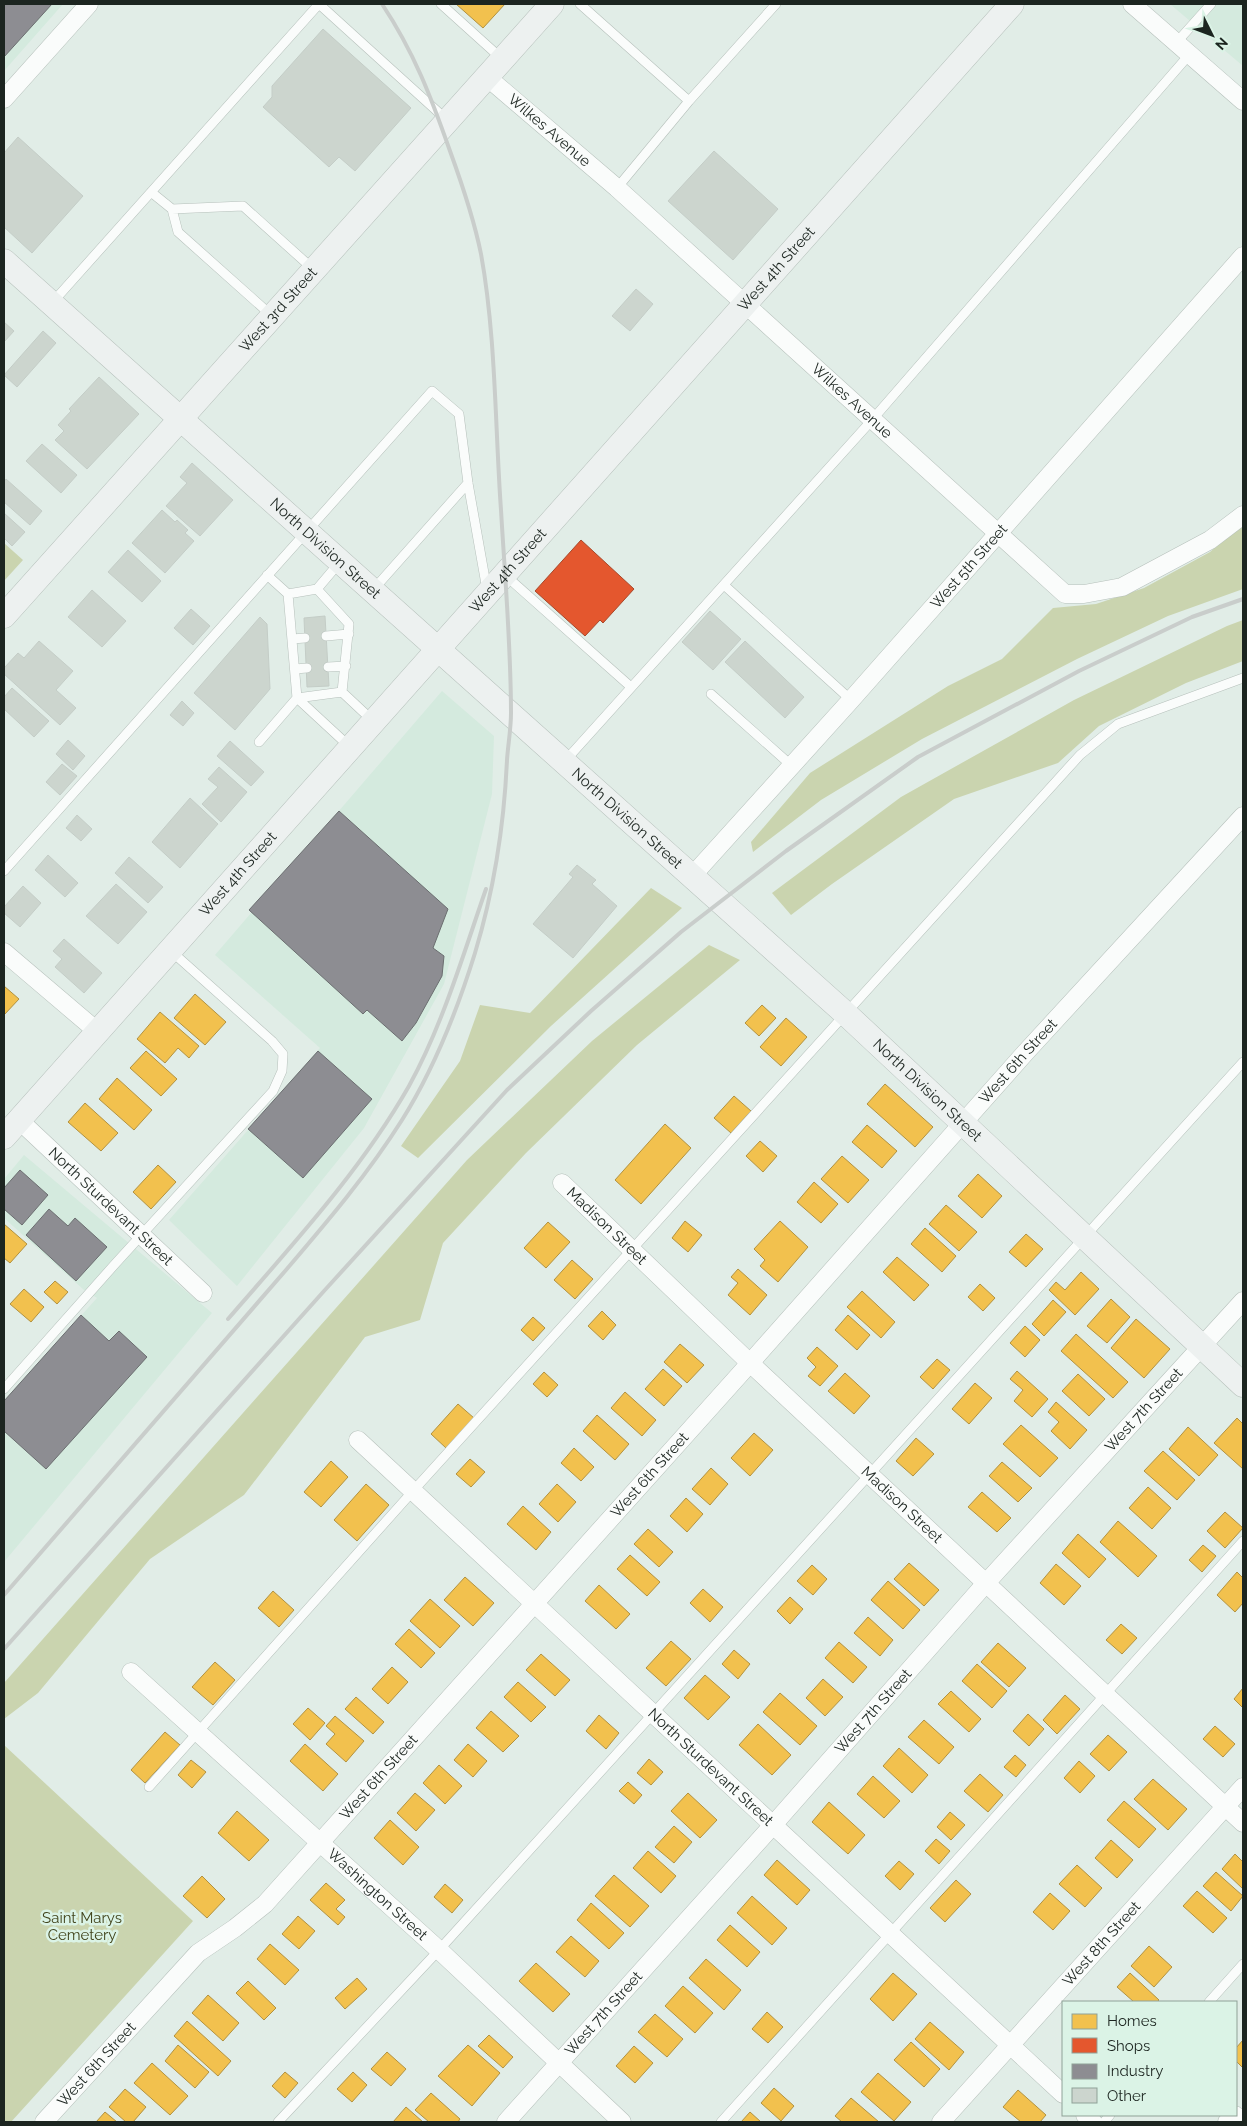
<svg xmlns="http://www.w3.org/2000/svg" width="1247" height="2126" font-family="Raleway,sans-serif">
	<rect width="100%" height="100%" fill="#e1ede7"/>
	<!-- built -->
	<path fill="#d4eade" d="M4 4H63L4 71Z
		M1170 4H1243V66Z
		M442 691 494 736 492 794 444 984 364 1128 237 1286 169 1220 320 1048 215 955Z
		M24 1155 212 1313 4 1562V1401L97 1298 84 1290 4 1218V1179Z"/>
	<!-- green -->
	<path fill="#cad4af" d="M1243 523V589L1168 616 1077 659 922 739 821 800 753 852 751 842 810 773 948 686 1002 659 1053 608 1096 604 1144 588 1210 552Z
		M4 543 23 560 4 581Z
		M1243 620V661L1186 683 1099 726 1058 763 954 799 832 884 791 915 772 893 901 797 1074 700 1227 626Z
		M651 888 682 908 551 1026 418 1158 401 1146 460 1061 480 1005 530 1013Z
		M709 945 740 960 637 1045 526 1153 443 1243 420 1320 365 1337 244 1495 150 1559 38 1693 4 1719V1683L467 1160 592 1041Z
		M4 1745 193 1921 11 2122H4Z"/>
	<!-- homes -->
	<path fill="#f2c14e" stroke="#b29240" d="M456 4H505L483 28Z
		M4 986 19 999 4 1015Z
		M195 994 226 1022 205 1045 174 1018Z
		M762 1005 776 1018 759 1036 745 1023Z
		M160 1012 199 1046 189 1058 178 1048 165 1063 137 1039Z
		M786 1018 807 1037 781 1066 760 1047Z
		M146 1051 177 1079 161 1096 130 1068Z
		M117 1078 152 1110 134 1130 99 1099Z
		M885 1084 933 1127 915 1147 867 1104Z
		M734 1096 751 1111 731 1133 714 1118Z
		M85 1103 118 1133 101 1151 68 1122Z
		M665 1124 691 1148 641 1204 615 1180Z
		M867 1125 897 1151 882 1168 852 1142Z
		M760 1141 777 1156 763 1172 746 1156Z
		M842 1156 869 1180 848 1203 821 1179Z
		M158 1165 176 1182 151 1209 133 1192Z
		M978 1174 1002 1196 982 1218 958 1196Z
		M814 1182 838 1204 821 1223 797 1202Z
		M946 1205 977 1232 959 1251 929 1224Z
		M685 1221 702 1235 688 1252 672 1238Z
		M780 1221 808 1247 778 1282 760 1266 765 1260 754 1249Z
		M548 1222 570 1242 546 1268 524 1248Z
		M4 1224 27 1244 10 1263 4 1258Z
		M925 1228 956 1256 942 1272 911 1244Z
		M1026 1234 1043 1249 1026 1267 1009 1252Z
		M897 1257 929 1285 914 1301 883 1272Z
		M572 1260 593 1279 575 1299 554 1280Z
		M738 1269 767 1295 750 1315 728 1295 738 1283 731 1277Z
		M1081 1272 1099 1289 1075 1315 1049 1290 1056 1282 1065 1290Z
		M55 1281 68 1292 57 1304 44 1292Z
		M980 1284 995 1298 983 1311 968 1297Z
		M24 1289 44 1307 31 1322 10 1304Z
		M862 1291 895 1322 881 1338 847 1307Z
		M1111 1299 1130 1317 1107 1343 1087 1326Z
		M1053 1300 1066 1312 1044 1336 1032 1324Z
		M602 1311 616 1325 603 1340 588 1326Z
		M848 1315 870 1335 857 1350 835 1330Z
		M533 1317 545 1328 533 1341 521 1330Z
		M1136 1319 1170 1349 1144 1378 1111 1348Z
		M1025 1326 1040 1340 1025 1357 1010 1343Z
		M1076 1334 1128 1382 1113 1398 1061 1351Z
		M680 1344 704 1365 687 1383 664 1362Z
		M817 1347 838 1366 820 1386 808 1376 816 1367 807 1358Z
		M937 1359 950 1370 933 1389 920 1377Z
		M663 1369 682 1386 664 1406 645 1389Z
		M1017 1371 1048 1399 1032 1417 1014 1401 1023 1390 1010 1379Z
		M544 1372 558 1385 547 1397 533 1384Z
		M845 1373 870 1396 854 1414 828 1391Z
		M1078 1374 1105 1399 1089 1416 1062 1391Z
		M975 1383 992 1398 969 1424 952 1409Z
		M625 1392 656 1420 642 1436 611 1408Z
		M1056 1402 1087 1430 1070 1449 1051 1431 1059 1422 1048 1412Z
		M458 1404 474 1418 446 1448 431 1434Z
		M597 1415 629 1444 615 1460 583 1431Z
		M1237 1418 1243 1424V1469L1214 1443Z
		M1021 1425 1058 1458 1040 1477 1003 1444Z
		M1188 1427 1218 1455 1199 1476 1169 1449Z
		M754 1433 773 1450 750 1476 731 1458Z
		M916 1438 934 1454 913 1476 896 1461Z
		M574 1448 594 1467 581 1481 561 1463Z
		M1163 1451 1195 1480 1177 1500 1144 1471Z
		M470 1459 485 1472 471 1487 456 1474Z
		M331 1461 348 1477 321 1507 304 1492Z
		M1002 1462 1032 1488 1018 1502 989 1476Z
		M711 1468 728 1484 710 1505 692 1489Z
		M366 1484 389 1505 357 1541 334 1520Z
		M557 1484 576 1502 558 1522 539 1504Z
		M1148 1487 1171 1508 1152 1529 1129 1508Z
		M982 1492 1011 1518 997 1532 968 1507Z
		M686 1498 703 1514 687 1532 670 1516Z
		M523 1506 551 1532 536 1550 507 1524Z
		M1225 1512 1243 1528 1225 1548 1207 1531Z
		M1118 1521 1157 1556 1138 1577 1100 1542Z
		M648 1529 673 1552 659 1567 634 1544Z
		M1078 1534 1106 1559 1089 1578 1062 1553Z
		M1203 1545 1216 1556 1202 1572 1189 1560Z
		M630 1555 660 1582 647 1596 617 1569Z
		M909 1563 939 1590 924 1606 894 1579Z
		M1056 1564 1081 1586 1064 1605 1040 1583Z
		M812 1565 827 1579 813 1595 797 1581Z
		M1237 1572 1243 1578V1603L1235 1612 1217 1595Z
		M465 1577 494 1603 473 1626 444 1600Z
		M888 1581 920 1610 903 1629 871 1600Z
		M599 1585 630 1614 616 1629 585 1601Z
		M703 1589 723 1607 710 1622 690 1603Z
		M273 1591 294 1610 279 1627 258 1608Z
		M790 1597 803 1609 790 1624 777 1611Z
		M430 1599 460 1626 440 1648 410 1621Z
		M868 1617 893 1640 880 1656 854 1633Z
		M1121 1624 1137 1638 1122 1654 1106 1640Z
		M409 1629 435 1653 421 1668 395 1644Z
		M671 1641 691 1659 666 1686 646 1668Z
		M839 1642 867 1667 853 1683 825 1658Z
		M998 1643 1026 1668 1009 1687 981 1662Z
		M734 1650 750 1664 738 1679 722 1664Z
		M541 1654 570 1680 555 1696 526 1670Z
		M215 1662 235 1680 213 1705 192 1687Z
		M977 1664 1007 1691 992 1708 962 1681Z
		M392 1667 408 1682 388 1704 372 1689Z
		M705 1675 730 1697 708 1720 684 1698Z
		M823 1679 843 1697 825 1716 806 1698Z
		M518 1682 546 1707 531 1722 504 1697Z
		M1243 1688V1708L1234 1699Z
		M951 1691 981 1719 969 1732 938 1704Z
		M780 1693 817 1726 800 1745 763 1712Z
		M1065 1695 1080 1709 1057 1734 1043 1720Z
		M356 1697 384 1722 373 1734 345 1709Z
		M308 1708 325 1723 310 1740 293 1724Z
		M491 1711 519 1736 503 1752 476 1728Z
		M1028 1714 1044 1729 1029 1746 1013 1731Z
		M599 1715 619 1733 606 1749 586 1731Z
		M335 1716 364 1741 346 1762 326 1744 335 1734 326 1726Z
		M924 1720 954 1747 939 1764 908 1737Z
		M758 1724 791 1755 772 1775 739 1745Z
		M1215 1726 1235 1744 1223 1757 1203 1739Z
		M165 1732 180 1745 145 1783 131 1770Z
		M1108 1735 1127 1752 1109 1771 1090 1754Z
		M305 1744 338 1774 323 1791 290 1761Z
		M468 1744 487 1761 473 1777 454 1760Z
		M899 1748 928 1775 912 1793 883 1766Z
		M1015 1755 1026 1765 1016 1777 1004 1767Z
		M649 1759 663 1772 651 1785 637 1773Z
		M191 1760 206 1772 192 1788 178 1775Z
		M1079 1761 1095 1776 1080 1793 1064 1778Z
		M439 1765 462 1786 445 1804 423 1783Z
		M980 1774 1003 1795 988 1812 964 1791Z
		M873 1776 900 1801 884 1818 857 1794Z
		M1153 1779 1187 1809 1168 1830 1134 1799Z
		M628 1782 642 1795 634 1804 619 1791Z
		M415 1793 435 1810 416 1831 397 1813Z
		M688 1793 717 1820 700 1838 671 1811Z
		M1124 1801 1156 1829 1139 1848 1107 1820Z
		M829 1802 865 1835 848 1854 812 1822Z
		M237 1811 269 1840 249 1861 218 1833Z
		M950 1812 965 1825 951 1840 937 1827Z
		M390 1820 419 1847 403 1865 374 1838Z
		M674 1826 692 1842 674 1863 655 1847Z
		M936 1839 950 1851 939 1864 925 1851Z
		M1111 1840 1133 1860 1117 1878 1095 1858Z
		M648 1851 676 1876 661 1893 633 1868Z
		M1235 1854 1243 1862V1889L1222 1869Z
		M777 1860 810 1890 797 1905 764 1875Z
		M899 1861 914 1874 900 1890 885 1876Z
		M1077 1865 1102 1888 1085 1907 1059 1884Z
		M1216 1872 1243 1896 1231 1911 1203 1886Z
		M614 1875 649 1906 630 1927 595 1896Z
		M202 1876 225 1899 207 1918 183 1896Z
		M956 1880 971 1894 945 1922 930 1908Z
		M326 1883 345 1900 336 1909 345 1917 338 1925 310 1900Z
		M445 1884 463 1900 452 1913 434 1897Z
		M1197 1891 1227 1918 1213 1933 1183 1906Z
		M1050 1893 1070 1911 1053 1930 1033 1912Z
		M752 1896 787 1928 772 1945 737 1913Z
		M591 1903 624 1933 609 1949 577 1920Z
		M298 1916 315 1931 299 1949 282 1934Z
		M730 1925 760 1952 747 1967 717 1940Z
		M571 1936 599 1961 585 1977 556 1952Z
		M270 1944 299 1970 285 1985 257 1959Z
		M1149 1946 1172 1967 1154 1987 1131 1966Z
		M706 1959 741 1990 724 2010 689 1978Z
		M536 1963 570 1994 553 2012 519 1981Z
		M893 1973 917 1994 893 2021 870 1999Z
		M1130 1973 1159 2000 1157 2002H1134L1117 1987Z
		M357 1978 367 1989 345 2009 335 1998Z
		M248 1981 276 2008 264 2020 236 1993Z
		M683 1986 713 2013 695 2033 665 2006Z
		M208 1995 239 2023 223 2041 192 2013Z
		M767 2012 783 2027 768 2043 752 2029Z
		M655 2014 683 2039 667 2057 638 2032Z
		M187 2021 231 2061 218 2076 174 2036Z
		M930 2022 964 2052 949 2070 915 2039Z
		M489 2035 513 2057 503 2068 478 2046Z
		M1243 2040V2068L1236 2061V2048Z
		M911 2042 940 2069 924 2087 894 2060Z
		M178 2045 209 2072 195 2088 165 2061Z
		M468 2045 500 2073 472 2106 438 2076Z
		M634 2046 653 2063 635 2083 616 2066Z
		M387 2052 406 2069 391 2086 371 2069Z
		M152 2063 188 2096 170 2115 134 2083Z
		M285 2072 298 2083 285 2098 272 2086Z
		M353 2072 367 2085 352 2102 337 2089Z
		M878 2073 911 2102 894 2121 861 2092Z
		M774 2088 794 2106 781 2121 761 2103Z
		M125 2089 146 2107 133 2122H126L109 2107Z
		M1018 2090 1046 2115 1040 2122H1021L1003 2107Z
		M431 2093 460 2119 458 2122H429L415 2110Z
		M851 2098 879 2122H842L835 2116Z
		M406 2107 423 2122H393Z
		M105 2112 117 2122H96Z
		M750 2112 761 2122H741Z"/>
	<!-- shops -->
	<path fill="#e4572e" stroke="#a8482a" d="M581 540 634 589 603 623 600 620 585 636 535 591Z"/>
	<!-- industry -->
	<path fill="#8d8d92" stroke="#6b6e70" d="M4 4H52L4 57Z
		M339 811 448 909 433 948 444 956 442 976 416 1023 402 1041 367 1010 363 1014 249 910Z
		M318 1051 372 1099 303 1178 248 1129Z
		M20 1170 48 1195 22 1225 4 1209V1188Z
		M49 1209 68 1226 75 1218 107 1247 76 1281 26 1235Z
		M81 1315 109 1341 119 1331 147 1357 46 1469 4 1431V1401Z"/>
	<!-- building -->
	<path fill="#ccd5ce" stroke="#c4cdc7" d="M323 29 411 108 355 171 339 157 329 167 263 107 272 97V86Z
		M18 137 83 196 32 253 4 227V153Z
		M714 151 778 209 733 260 668 201Z
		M636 289 653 304 630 331 612 316Z
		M4 322 14 331 4 342Z
		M43 331 56 343 17 387 4 375Z
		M99 377 139 414 87 469 55 440 64 431 58 425 71 411 69 409Z
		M42 444 77 475 61 493 26 461Z
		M192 463 233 500 200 536 166 506 187 483 180 477Z
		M6 479 42 511 30 525 4 502V482Z
		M162 510 175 522 177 520 188 530 185 533 194 541 165 573 132 543Z
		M4 513 25 532 12 546 4 538Z
		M128 550 161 581 142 602 108 572Z
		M92 590 126 621 102 647 68 617Z
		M191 609 210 626 193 645 174 628Z
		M710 611 741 639 713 670 682 642Z
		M325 616 329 686 307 687 304 618Z
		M260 617 267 624 270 689 235 730 194 693Z
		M39 641 73 671 56 690 76 708 60 725 4 674V668L18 653 24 658Z
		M745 641 804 697 785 718 725 662Z
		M12 688 49 721 34 737 4 709V697Z
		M182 701 194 713 183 726 170 715Z
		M68 740 85 756 73 770 56 754Z
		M230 741 264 772 251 786 217 756Z
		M62 764 77 776 60 795 46 782Z
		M219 767 247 792 221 822 202 804 218 787 208 779Z
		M190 798 218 824 180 868 152 842Z
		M77 815 92 829 81 841 66 828Z
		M48 855 78 883 65 897 35 870Z
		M129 857 163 887 148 903 115 873Z
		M577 865 596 880 592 884 617 906 573 958 533 924 573 877 569 874Z
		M116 884 147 912 118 944 86 916Z
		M23 886 41 903 20 927 4 913V907Z
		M64 939 102 973 84 993 55 967 62 959 53 951Z"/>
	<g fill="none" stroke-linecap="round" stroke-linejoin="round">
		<defs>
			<path id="lane" d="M441 4 502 59
				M580 4 689 101
				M1176 43 1211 4
				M617 188 689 101 776 4
				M151 192 172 209
				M52 303 319 4 448 121
				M271 315 178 232 172 209 243 206 313 269
				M339 563 317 589 349 624 342 692
				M267 575 288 594 317 589
				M505 575 631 687
				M724 585 851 700
				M373 590 468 483
				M288 594 297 698 350 747
				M326 636 349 634
				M292 639 305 638
				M328 667 346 666
				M295 669 307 668
				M711 694 792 766
				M259 742 297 698 342 692 373 721
				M565 761 872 420 1189 55
				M4 871 432 391 459 414 468 483 487 590
				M4 1389 115 1264 273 1091 282 1071 283 1054 272 1041 171 951
				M149 1787 413 1491 1080 755 1118 724 1243 678
				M1209 2002 1243 1964
				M278 2122 439 1950 1243 1062
				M721 2122 1243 1541
				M1104 2122 1110 2115"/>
			<g id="street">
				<path d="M1132 4 1243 101"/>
				<path id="s1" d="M487 77 617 188 1065 594H1084L1122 587 1210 540 1243 515"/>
				<path d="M4 99 89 4"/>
				<path id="s2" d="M693 875 851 700 1243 256"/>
				<path d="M4 952 98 1032"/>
				<path id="s3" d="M19 1120 203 1293"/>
				<path id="s4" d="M562 1183 750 1363 1243 1823"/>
				<path id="s5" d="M358 1440 1063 2094"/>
				<path id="s6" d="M131 1672 439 1950 622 2122"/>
				<path d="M1085 2115 1093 2122"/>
				<path id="s7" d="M44 2122 198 1953 235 1928 265 1904 750 1363 1025 1053 1243 816"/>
				<path id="s8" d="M506 2122 773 1825 986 1583 1243 1301"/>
				<path id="s9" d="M941 2122 1243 1787"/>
				<path d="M1227 2122 1235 2115"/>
			</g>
			<g id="secondary">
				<path id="s10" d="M4 261 846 1014 1243 1385"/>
				<path id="s11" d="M4 616 552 4"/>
				<path id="s12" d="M4 1137 1012 4"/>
			</g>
		</defs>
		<!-- lane casing -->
		<use href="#lane" stroke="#b6c0bb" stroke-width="10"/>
		<!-- street casing -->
		<use href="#street" stroke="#b6c0bb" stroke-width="19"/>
		<!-- secondary casing -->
		<use href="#secondary" stroke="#b6c0bb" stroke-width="25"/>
		<!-- lane -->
		<use href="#lane" stroke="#fafcfb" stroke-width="9"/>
		<!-- street -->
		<use href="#street" stroke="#fafcfb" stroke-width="18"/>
		<!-- secondary -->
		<use href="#secondary" stroke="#edf1f0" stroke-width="24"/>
		<!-- rail -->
		<path stroke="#c9cdcb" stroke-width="4" d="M228 1319C292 1245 360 1172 409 1086 443 1024 463 955 486 889
			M4 1595 286 1270C327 1222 368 1174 402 1120 434 1069 457 1011 475 953 494 890 504 827 507 760 508 745 511 729 511 713 511 646 505 578 501 510 495 427 496 336 481 254 474 219 462 184 450 151 431 97 414 52 382 4
			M4 1649 324 1291 507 1090 591 1011 681 932 786 851 918 757 1079 671 1192 617 1243 599"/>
	</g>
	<g text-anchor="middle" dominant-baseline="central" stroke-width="5" stroke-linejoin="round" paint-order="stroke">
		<!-- street labels -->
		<g font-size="15" fill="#1c2520" stroke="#dbf3e6">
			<text stroke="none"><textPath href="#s1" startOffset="82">Wilkes Avenue</textPath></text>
			<text stroke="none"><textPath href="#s12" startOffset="1162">West 4th Street</textPath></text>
			<text stroke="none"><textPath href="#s11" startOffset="411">West 3rd Street</textPath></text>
			<text stroke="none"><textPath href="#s1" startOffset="488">Wilkes Avenue</textPath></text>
			<text stroke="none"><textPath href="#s10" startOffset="431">North Division Street</textPath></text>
			<text stroke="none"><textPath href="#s2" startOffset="414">West 5th Street</textPath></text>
			<text stroke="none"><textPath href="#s12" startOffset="758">West 4th Street</textPath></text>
			<text stroke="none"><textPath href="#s10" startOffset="836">North Division Street</textPath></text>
			<text stroke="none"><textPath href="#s12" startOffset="352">West 4th Street</textPath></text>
			<text stroke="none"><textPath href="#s7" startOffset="1442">West 6th Street</textPath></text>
			<text stroke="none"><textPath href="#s10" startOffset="1241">North Division Street</textPath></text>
			<text stroke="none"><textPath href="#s3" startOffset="126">North Sturdevant Street</textPath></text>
			<text stroke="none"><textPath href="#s4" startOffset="62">Madison Street</textPath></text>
			<text stroke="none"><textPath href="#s8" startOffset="956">West 7th Street</textPath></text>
			<text stroke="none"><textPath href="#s7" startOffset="888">West 6th Street</textPath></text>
			<text stroke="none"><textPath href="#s4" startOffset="468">Madison Street</textPath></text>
			<text stroke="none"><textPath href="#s8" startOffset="551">West 7th Street</textPath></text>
			<text stroke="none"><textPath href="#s5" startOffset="481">North Sturdevant Street</textPath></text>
			<text stroke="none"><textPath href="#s7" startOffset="482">West 6th Street</textPath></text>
			<text stroke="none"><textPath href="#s6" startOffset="332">Washington Street</textPath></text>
			<text stroke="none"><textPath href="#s9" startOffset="240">West 8th Street</textPath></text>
			<text stroke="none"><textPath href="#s8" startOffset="146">West 7th Street</textPath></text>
			<text stroke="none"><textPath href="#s7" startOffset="78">West 6th Street</textPath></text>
		</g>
		<!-- park labels -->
		<g font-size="15" fill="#41441c" stroke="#dbf3e6">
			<text x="82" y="1918">Saint Marys<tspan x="82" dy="17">Cemetery</tspan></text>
		</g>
	</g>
	<!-- border -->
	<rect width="1247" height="2126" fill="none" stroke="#1c2520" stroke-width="10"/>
	<!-- legend -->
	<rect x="1062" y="2001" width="175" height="115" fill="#dbf3e6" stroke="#8fa197"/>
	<rect x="1072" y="2014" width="25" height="15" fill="#f2c14e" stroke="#8fa197"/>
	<text x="1107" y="2026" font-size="15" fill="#1c2520">Homes</text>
	<rect x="1072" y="2038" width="25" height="15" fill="#e4572e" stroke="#8fa197"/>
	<text x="1107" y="2051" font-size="15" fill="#1c2520">Shops</text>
	<rect x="1072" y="2064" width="25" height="15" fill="#8d8d92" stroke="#8fa197"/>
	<text x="1107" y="2076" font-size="15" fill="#1c2520">Industry</text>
	<rect x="1072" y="2088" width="25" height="15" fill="#ccd5ce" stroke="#8fa197"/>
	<text x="1107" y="2101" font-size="15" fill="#1c2520">Other</text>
	<!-- north arrow -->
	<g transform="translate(1212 35) rotate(132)" stroke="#dbf3e6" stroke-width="4" paint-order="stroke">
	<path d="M0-4L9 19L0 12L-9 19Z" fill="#1c2520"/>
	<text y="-8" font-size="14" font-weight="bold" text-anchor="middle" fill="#1c2520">N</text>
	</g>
</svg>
